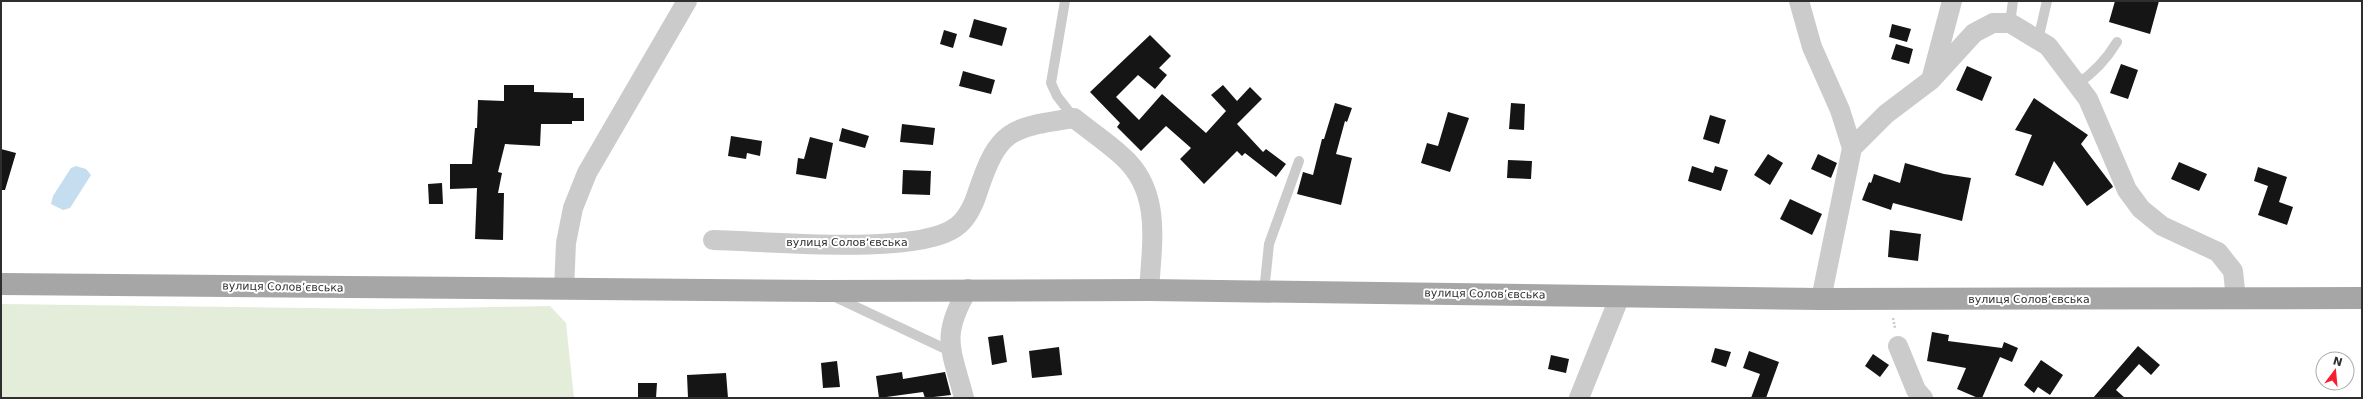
<svg xmlns="http://www.w3.org/2000/svg" width="2363" height="399" font-family="'DejaVu Sans',sans-serif">
	<rect width="100%" height="100%" fill="#fff"/>
	<!-- green -->
	<path fill="#e4edda" d="M1 304 382 309 550 306 566 323 574 398H1Z"/>
	<!-- water -->
	<path fill="#c4deef" d="M76 166 86 169 91 175 70 208 63 210 51 204 53 196 71 168Z"/>
	<!-- building -->
	<path fill="#151515" d="M2115 1H2159L2150 34 2109 22Z
		M974 19 1007 28 1002 46 969 37Z
		M1892 24 1911 29 1907 42 1889 37Z
		M944 30 957 34 953 48 940 44Z
		M1150 35 1171 56 1159 68 1167 75 1155 89 1138 75 1116 97 1139 120 1162 94 1206 133 1226 111 1211 95 1223 85 1237 101 1250 87 1262 99 1237 124 1263 152 1266 149 1286 164 1276 177 1245 153 1242 156 1237 151 1204 184 1180 159 1191 148 1166 126 1141 151 1117 127 1120 123 1090 92Z
		M1896 44 1913 49 1909 64 1891 59Z
		M2121 64 2138 70 2128 99 2110 93Z
		M1967 66 1992 77 1982 101 1956 90Z
		M963 71 995 80 991 94 959 86Z
		M504 85H534V92L573 93V98H584V121H572V124H541L540 146 505 144 498 172 502 173 498 193H504L503 240 475 239 477 188 450 189V164H472L475 128H477L478 100 504 101Z
		M2034 98 2088 135 2081 144 2112 185 2113 187 2087 206 2054 161 2043 186 2015 175 2032 135 2015 130Z
		M1335 103 1352 108 1347 122 1345 121 1336 154 1352 158 1341 205 1297 194 1303 172 1313 175 1322 139H1324Z
		M1511 103 1525 104 1524 130 1509 129Z
		M1448 112 1469 118 1450 172 1421 163 1427 143 1438 146Z
		M1710 115 1726 120 1719 144 1703 139Z
		M902 124 935 128 933 145 900 142Z
		M842 128 869 136 865 148 839 141Z
		M731 136 762 141 760 156 747 153 746 159 728 156Z
		M810 137 833 143 826 179 796 174 798 158 804 159Z
		M1 149 16 153 5 190H1Z
		M1768 154 1783 163 1770 185 1754 175Z
		M1818 154 1837 163 1831 178 1811 169Z
		M1508 160 1532 161 1531 179 1507 178Z
		M2179 162 2207 174 2199 191 2171 179Z
		M1905 163 1944 174 1971 178 1962 221 1893 203 1891 210 1862 200 1869 182 1871 183 1874 174 1900 183Z
		M1692 166 1713 173 1715 166 1728 170 1721 191 1688 181Z
		M2258 167 2287 177 2279 202 2293 207 2287 225 2258 215 2268 186 2254 181Z
		M903 170 931 171 930 195 902 194Z
		M442 183 443 204H429L428 184Z
		M1790 199 1822 214 1812 235 1780 219Z
		M1890 230 1921 234 1918 261 1888 257Z
		M1932 332 1949 335 1948 341 2002 348 2004 342 2018 348 2012 362 2000 357 1982 398H1978L1957 389 1966 368 1927 361Z
		M1003 335 1007 362 992 365 988 337Z
		M2138 346 2160 365 2151 375 2139 364 2116 390 2125 398H2093Z
		M1059 347 1062 375 1032 378 1029 351Z
		M1715 348 1731 352 1726 367 1711 362Z
		M1749 351 1779 362 1766 398H1751L1760 374 1743 368Z
		M1873 354 1889 365 1880 377 1865 366Z
		M1551 355 1569 359 1566 373 1548 369Z
		M2041 360 2063 375 2050 395 2038 387 2034 393 2024 385Z
		M837 361 840 387 823 388 821 363Z
		M902 372 903 379 945 372 951 395 925 398 923 392 879 398 876 376Z
		M726 373 728 398H688L687 375Z
		M638 383H657L656 398H638Z"/>
	<g fill="none" stroke-linecap="round" stroke-linejoin="round">
		<!-- path -->
		<path stroke="#cbcbcb" stroke-width="2.5" stroke-dasharray="2 2" stroke-linecap="butt" d="M1893 318 1895 328"/>
		<!-- service -->
		<path stroke="#cbcbcb" stroke-width="10" d="M1065 1 1051 83 1057 96 1074 118
			M2010 23 2013 1
			M2038 40 2047 1
			M2077 84C2094 73 2106 60 2117 42
			M1264 292 1269 244 1299 161
			M833 296 952 352"/>
		<!-- minor -->
		<path stroke="#cbcbcb" stroke-width="20" d="M1799 1 1812 47 1840 110 1852 148 1821 299
			M1931 80 1974 33 1993 23H2010L2048 46 2088 99 2127 190 2141 209 2162 226 2218 252 2233 271 2236 299
			M1852 148 1886 114 1931 80 1952 1
			M713 240C766 241 918 256 956 227 967 219 974 204 978 191 999 128 1011 128 1074 118 1090 131 1107 142 1122 156 1162 191 1152 243 1149 290
			M564 289 566 243 573 208 587 173 687 1
			M1898 346 1916 390 1923 398
			M964 398C951 348 940 337 968 289
			M1579 398 1620 296"/>
		<!-- primary -->
		<path stroke="#a6a6a6" stroke-width="22" d="M1 284 822 291 1149 290 1821 299 2362 298"/>
	</g>
	<g text-anchor="middle" dominant-baseline="central" stroke-width="4" stroke-linejoin="round" paint-order="stroke">
		<!-- street labels -->
		<g font-size="11" fill="#2e2e2e" stroke="#fff">
			<text x="847" y="242">вулиця Соловʼєвська</text>
			<text transform="translate(283 287) rotate(1)">вулиця Соловʼєвська</text>
			<text transform="translate(1485 294) rotate(1)">вулиця Соловʼєвська</text>
			<text x="2029" y="299">вулиця Соловʼєвська</text>
		</g>
	</g>
	<!-- border -->
	<rect width="2363" height="399" fill="none" stroke="#2e2e2e" stroke-width="4"/>
	<!-- north arrow -->
	<g transform="translate(2335 371) rotate(16)"><circle r="19" fill="#ffffff" stroke="#ababab"/>
	<path d="M0-3L7 15L0 10L-7 15Z" fill="#f61e2f"/>
	<text y="-6" font-size="11" font-weight="bold" text-anchor="middle" fill="#2e2e2e">N</text>
	</g>
</svg>
